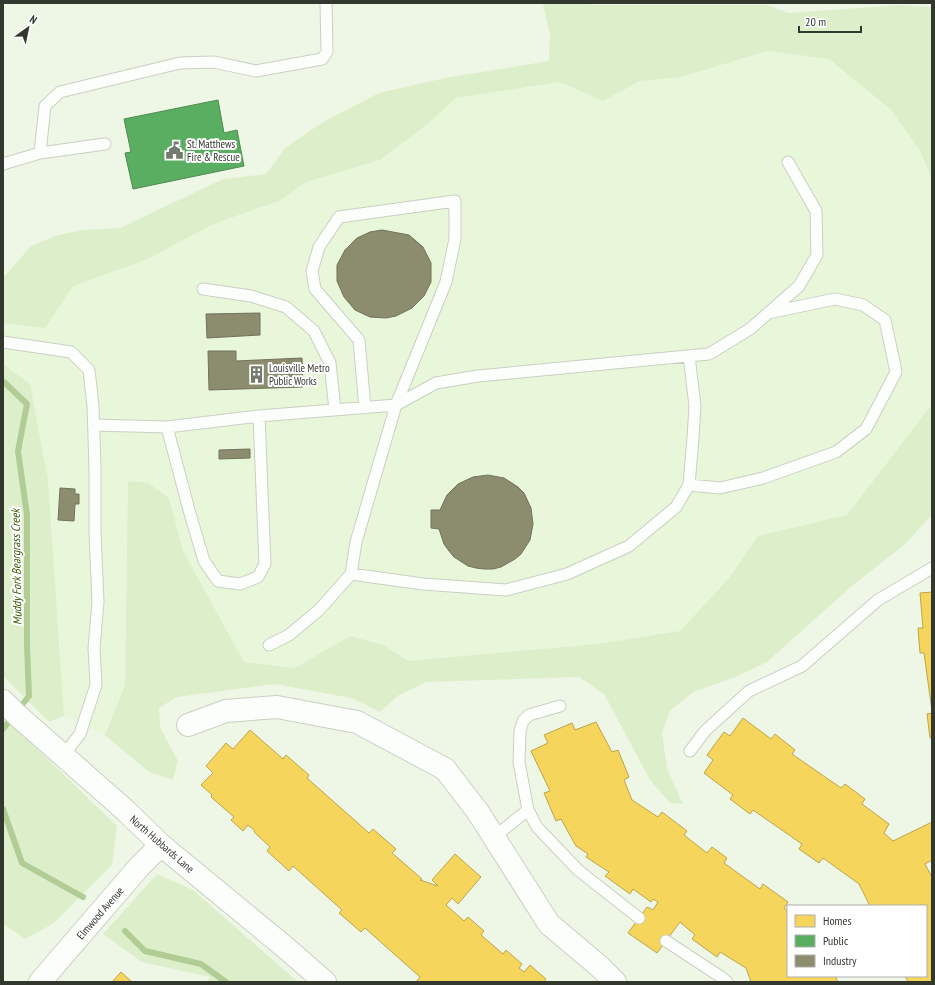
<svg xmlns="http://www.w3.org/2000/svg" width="935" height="985" font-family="'PT Sans Narrow',sans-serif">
	<rect width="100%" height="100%" fill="#eef6e6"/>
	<!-- built -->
	<path fill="#e8f6da" d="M767 51 829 59 890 109 919 149 932 178V404L847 515 758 536 729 578 680 631 597 644 407 661 384 645 350 636 295 668 244 662 183 551 169 498 128 481 125 685 105 735 64 716 48 480 30 384 3 364V323L45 328 72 286 148 259 211 225 279 201 306 182 380 160 430 122 456 98 559 82 603 101 640 81 681 77Z"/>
	<!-- green -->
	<path fill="#ddefca" d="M548 3H580L595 5H768L788 13 899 5 932 7V178L919 149 890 109 829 59 767 51 681 77 640 81 603 101 559 82 456 98 430 122 380 160 306 182 279 201 211 225 148 259 73 286 45 328 3 323V278L31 246 55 236 82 230 120 228 223 179 266 174 285 148 323 122 379 93 445 78 549 61 550 34 543 5Z
		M3 364 30 384 48 480 64 716 49 722 3 676Z
		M932 404V515L904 545 853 585 767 662 736 677 693 692 670 711 662 733 667 769 683 804 670 803 650 780 604 694 579 677 426 682 399 695 380 712 351 698 275 684 177 697 159 708 160 727 178 761 173 780 149 772 105 735 125 685 128 481 148 483 169 498 183 551 244 662 295 668 350 636 384 645 408 661 597 644 680 631 729 578 758 536 847 515Z
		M3 716 117 826 112 865 54 923 25 939 3 924Z
		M157 874 193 890 298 982H207L210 977 142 962 103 934Z"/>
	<!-- homes -->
	<path fill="#f6d55c" stroke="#bba64e" d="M932 592V711L924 653H920L918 628H923L920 593Z
		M932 713V738H930L927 714Z
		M743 718 771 739 775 734 795 750 792 754 841 788 845 784 865 799 862 804 889 824 884 833 893 841 932 822V860L925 864 932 877V982H908L905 976H926V906H870L859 884 823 858 819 863 799 849 802 844 753 810 750 814 730 799 733 795 704 773 713 760 707 755 724 732 730 736Z
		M596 722 612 752 618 750 629 777 624 780 632 800 658 817 662 812 687 831 684 835 707 853 712 847 727 858 724 863 760 889 763 884 788 902 784 908 788 911V976H835L838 982H751L746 968 720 952 717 957 692 939 695 935 680 922 657 953 628 933 647 907 653 910 658 902 653 899 651 902 633 889 630 894 605 876 609 872 586 857 588 854 576 846 561 819 556 821 544 793 550 791 531 751 548 743 544 735 572 723 575 730Z
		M250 730 283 759 286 755 309 775 307 778 369 833 373 829 396 849 392 853 422 879 420 880 438 886 432 880 455 854 481 877 458 904 452 898 446 905 464 921 468 917 484 931 481 935 503 954 506 950 522 964 519 968 524 972 530 965 546 979 544 982H416L420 977 365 928 361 932 339 913 342 910 293 866 289 871 267 851 270 847 254 832 255 831 248 825 243 831 231 820 234 817 211 797 212 795 201 785 213 773 206 766 226 743 233 749Z
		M121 972 132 982H112Z"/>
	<!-- public -->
	<path fill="#5aae61" stroke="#4e8b51" d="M218 100 224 133 237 130 244 166 133 189 125 153 131 152 124 119Z"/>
	<!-- industry -->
	<path fill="#8c8c6e" stroke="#71735a" d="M382 230 409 235 423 247 431 263V282L424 296 412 308 396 316 386 318 370 317 355 310 344 297 337 281V265L345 250 357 238 370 232Z
		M260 313V335L207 338 206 314Z
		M208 351H236V361L302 358 303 387 209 390Z
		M250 449V458L219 459V450Z
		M488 475 504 478 518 487 524 493 531 508 533 524 530 540 521 554 515 559 501 567 493 569H484L476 568 468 566 454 557 449 551 444 544 439 529 431 528V510H440L447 495 458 484 473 477Z
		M60 488 75 489V494H79V504H75L74 521 58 520Z"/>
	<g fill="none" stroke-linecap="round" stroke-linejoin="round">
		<!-- stream -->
		<path stroke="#b2cc95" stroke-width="6" d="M3 382 5 383 27 404 18 451 27 515V646L29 696 3 729
			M3 809 22 863 83 897
			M125 931 145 951 201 964 226 982"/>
		<defs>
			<path id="lane" d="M40 153 105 144
				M3 164 40 153 45 106 60 92 180 63 214 62 256 71 322 59 327 52 326 3
				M203 289 251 296 286 307 314 331 330 363 335 410
				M3 342 71 352 89 370 93 406 95 468V533L98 602 94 648 96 685 80 734 63 756
				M365 408 359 340 315 289 312 271 319 247 339 217 455 201V239L446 282 396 405 356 542 351 574 423 584 506 590 567 574 629 546 676 507 689 485 693 438 695 406 689 356
				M94 425 167 427 259 416 396 405 436 383 478 376 709 354 750 329 799 286 817 255 816 211 788 162
				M167 427 189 510 204 561 218 581 240 584 258 577 265 564 259 416
				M689 485 720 488 763 478 836 452 866 429 896 372 885 320 863 305 835 299 768 313
				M269 645 289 635 319 610 351 574
				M690 751 705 731 749 691 802 666 878 600 932 568
				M528 810 519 762 520 731 523 721 529 715 560 706
				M494 837 528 810 537 827 578 870 639 918
				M666 941 721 977 727 982"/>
			<path id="street" d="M3 701 17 715 125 810 161 845 286 948 325 982
				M188 725 226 711 277 707 357 722 445 769 478 812 549 924 599 966 615 982
				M40 982 139 867 161 845"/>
		</defs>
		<!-- lane casing -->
		<use href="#lane" stroke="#cad0c3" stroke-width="13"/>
		<!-- street casing -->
		<use href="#street" stroke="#cad0c3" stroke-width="24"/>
		<!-- lane -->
		<use href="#lane" stroke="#fcfefb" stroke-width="11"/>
		<!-- street -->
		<use href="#street" stroke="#fcfefb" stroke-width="22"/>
	</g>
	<!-- icons -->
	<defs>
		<symbol id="civic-bare" viewBox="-9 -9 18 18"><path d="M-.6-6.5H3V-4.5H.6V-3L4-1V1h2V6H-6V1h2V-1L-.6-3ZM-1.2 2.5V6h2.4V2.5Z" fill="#747a6e" stroke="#fff" stroke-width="2.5" paint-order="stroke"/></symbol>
		<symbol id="building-bare" viewBox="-9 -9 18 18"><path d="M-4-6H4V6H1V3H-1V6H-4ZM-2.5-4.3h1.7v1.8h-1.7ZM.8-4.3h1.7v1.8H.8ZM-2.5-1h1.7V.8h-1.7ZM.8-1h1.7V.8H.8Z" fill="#747a6e" stroke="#fff" stroke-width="2.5" paint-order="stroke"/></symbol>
	</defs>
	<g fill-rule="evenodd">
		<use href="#civic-bare" x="162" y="138" width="25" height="25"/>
		<use href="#building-bare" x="244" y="362" width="25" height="25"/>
	</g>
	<g text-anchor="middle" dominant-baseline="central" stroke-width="4" stroke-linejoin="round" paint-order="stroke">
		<!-- poi labels -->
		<g font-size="11" fill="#32382d" stroke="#fff" text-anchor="start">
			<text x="187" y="144">St. Matthews<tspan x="187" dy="13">Fire &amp; Rescue</tspan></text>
			<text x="269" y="368">Louisville Metro<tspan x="269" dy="13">Public Works</tspan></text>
		</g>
		<!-- street labels -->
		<g font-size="11" fill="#32382d" stroke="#fff">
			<text transform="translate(162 844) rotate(41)">North Hubbards Lane</text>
			<text transform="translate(100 913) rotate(-49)">Elmwood Avenue</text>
		</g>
		<!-- water labels -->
		<g font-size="12" font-style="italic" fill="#395605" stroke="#fff">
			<text transform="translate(16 567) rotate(-91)">Muddy Fork Beargrass Creek</text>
		</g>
	</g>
	<!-- border -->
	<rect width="935" height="985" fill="none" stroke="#32382d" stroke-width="8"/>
	<!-- legend -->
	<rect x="787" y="905" width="140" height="72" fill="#ffffff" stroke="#adafab"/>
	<rect x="795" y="915" width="20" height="12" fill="#f6d55c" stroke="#adafab"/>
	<text x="823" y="925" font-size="12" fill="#32382d">Homes</text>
	<rect x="795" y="935" width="20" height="12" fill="#5aae61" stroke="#adafab"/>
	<text x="823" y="945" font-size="12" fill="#32382d">Public</text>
	<rect x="795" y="955" width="20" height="12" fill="#8c8c6e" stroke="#adafab"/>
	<text x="823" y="965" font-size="12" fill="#32382d">Industry</text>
	<!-- north arrow -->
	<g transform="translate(28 28) rotate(33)" stroke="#ffffff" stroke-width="3" paint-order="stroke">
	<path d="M0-3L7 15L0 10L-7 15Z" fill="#32382d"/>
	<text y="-6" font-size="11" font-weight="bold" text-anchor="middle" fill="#32382d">N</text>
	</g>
	<!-- scale -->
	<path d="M799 26v6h62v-6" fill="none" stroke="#32382d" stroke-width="2"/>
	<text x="805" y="26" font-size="12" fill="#32382d" stroke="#ffffff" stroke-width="3" paint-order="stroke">20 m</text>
</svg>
